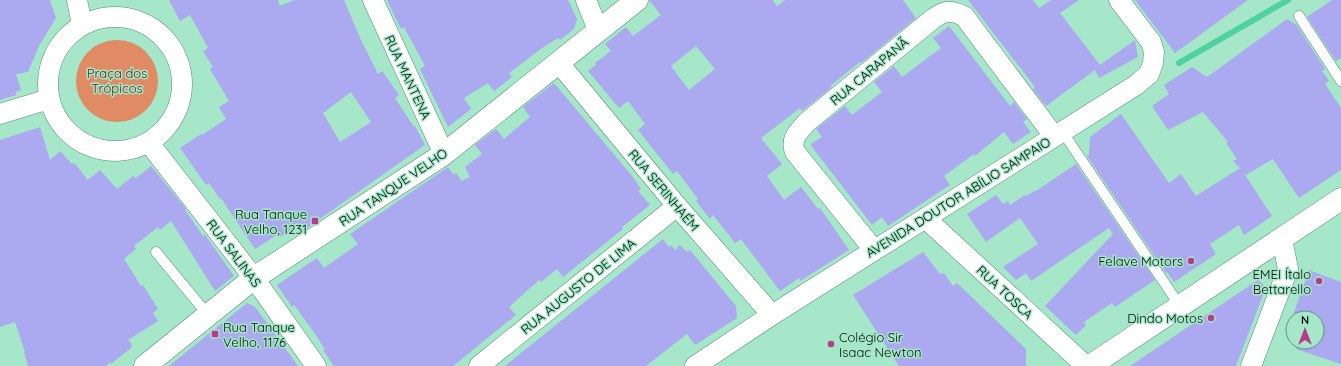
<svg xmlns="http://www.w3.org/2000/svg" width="1341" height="366" font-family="Quicksand,sans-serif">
	<rect width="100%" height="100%" fill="#a6e6c9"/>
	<!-- green -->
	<path fill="#e08b64" d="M76 81a41 41 0 1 1 82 0a41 41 0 1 1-82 0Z"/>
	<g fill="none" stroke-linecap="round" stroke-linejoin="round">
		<!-- stream -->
		<path stroke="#4fd1a0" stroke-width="6" d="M1179 63 1288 0"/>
	</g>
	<!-- building -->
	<path fill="#aba9f0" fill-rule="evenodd" d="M0 0H50L56 18 39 46 28 72 16 74 21 90 16 92V95L0 100Z
		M169 0H278L280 6 294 0H344L360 38 378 74 382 71 399 95 395 98 414 127 415 126 425 145 304 230 300 224 280 237 278 234 255 249 221 198 220 199 209 183 206 185 180 148 201 134 202 135 226 119 219 107 229 101 210 69 213 67 203 51 208 48 190 15 180 21ZM351 92 371 122 340 142 323 113Z
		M387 0H568L577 19 574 29 560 40 558 38 542 48 509 73 512 77 494 91 488 83 464 98 471 109 448 127 420 69 425 66 404 27 401 29Z
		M649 0H773L777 6 785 0H903L916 18 861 63 860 62 830 86 832 87 802 111 800 108 761 138 782 164 767 176 784 200 801 187 818 209 820 208 849 250 800 281 799 278 780 291 741 239 735 243 713 215 710 219 696 201 698 199 677 171 673 174 638 130 645 124 628 101 619 108 588 71 596 65 595 63 611 51 605 44 626 27 633 36 661 15ZM696 46 715 69 689 90 671 66Z
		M968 0H1033L1039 8 1051 0H1079L1060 13 1100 65 1135 40 1138 57 1099 78 1095 70 1046 106 1033 89 1035 87Z
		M1135 0H1248L1175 53Z
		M1332 0H1341V58L1336 61 1307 17Z
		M1287 19 1295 24H1296L1325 69 1322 71 1329 81 1325 84 1341 108V170L1299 198 1273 159 1246 175 1243 172 1272 216 1244 235 1239 225 1210 244 1216 254 1174 282 1167 272 1166 273 1087 156 1089 155 1090 137 1121 114 1169 183 1181 174 1196 196 1240 168 1233 161 1237 159 1226 143 1228 142 1203 112 1168 130 1152 106 1169 94 1164 85 1192 67 1207 77Z
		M949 26 1010 106 1014 102 1027 119 1023 122 1031 132 1013 144 1004 132 975 156 974 154 944 176 950 185 888 226 882 217 872 225 812 147 811 144 822 137 816 129 845 106 852 115 882 92 874 82 894 66 902 77 941 48 933 38Z
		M554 83 632 176 641 189 638 191 650 205 622 227 623 229 563 277 557 269 541 282 539 280 509 307 516 315 453 366H334L323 350 325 349 313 331 294 305 292 307 277 285 317 258 324 268 358 244 350 234 448 167 454 175 456 173 462 181 470 177 465 167 482 154 475 145 496 129 504 139 530 117 523 107Z
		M40 127 50 160 60 151 72 164 74 163 88 180 100 170 117 189 133 176 136 178 151 166 186 209 185 210 203 236 205 235 234 276 215 291 171 221 160 230 158 227 134 246 136 249 124 259 141 286 143 285 158 309 153 313 158 321 128 340 132 344 131 346 132 347 111 364 110 362 106 366H28L24 352H25L15 322 0 327V140Z
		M1076 164 1155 280 1115 307 1112 303 1084 322 1086 325 1076 335 1045 306 1113 234 1109 228 1031 281 1026 273 1016 280 1003 267 1038 244 1020 218 986 242 967 214 996 195 1003 204 1008 201 1010 205 1025 195 1026 196 1036 190V191Z
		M663 239 669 247 671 245 675 250 680 245 687 252 690 250 736 306 737 318 695 345 687 334 646 366H505Z
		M923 252 940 274 944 273 953 286 957 283 1026 349V366H899L853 295Z
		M1309 270 1341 282V364L1296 349 1299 342H1317V318H1293V331L1288 329Z
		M1258 280 1266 287 1236 366H1130Z
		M247 303 255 307 298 366H169Z"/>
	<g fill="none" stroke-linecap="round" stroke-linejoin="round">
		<defs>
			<path id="lane" d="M1299 16 1341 81
				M1062 131 1180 306
				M156 252 208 315"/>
			<path id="street" d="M77 0 82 25
				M373 0 444 154
				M586 0 598 30
				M48 84a67 67 0 1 1 134 0a67 67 0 1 1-134 0Z
				M558 62 677 206 772 315
				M0 114 49 99
				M149 143 254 278 316 366
				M925 218 1086 366
				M874 250 795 152C790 139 798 132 807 122L934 18C946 10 950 10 964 16L1054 136
				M479 366 677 206
				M695 366 772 315 1136 85 1149 74 1153 63 1154 52 1151 42 1119 0
				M1251 366 1288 269 1282 239"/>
			<path id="secondary" d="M145 366 254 278 444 154 637 0
				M1090 366 1341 199"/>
		</defs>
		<!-- lane casing -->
		<use href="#lane" stroke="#518f75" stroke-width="11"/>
		<!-- street casing -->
		<use href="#street" stroke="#518f75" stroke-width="21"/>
		<!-- secondary casing -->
		<use href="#secondary" stroke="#518f75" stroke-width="23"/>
		<!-- lane -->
		<use href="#lane" stroke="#fff" stroke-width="10"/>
		<!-- street -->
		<use href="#street" stroke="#fff" stroke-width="20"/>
		<!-- secondary -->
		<use href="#secondary" stroke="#fff" stroke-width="22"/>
	</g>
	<!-- markers -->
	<g fill="#b73b8b" stroke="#a6e6c9" stroke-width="1.5">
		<rect x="311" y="217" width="8" height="8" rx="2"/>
		<circle cx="1191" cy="261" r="4"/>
		<circle cx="1319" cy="281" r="4"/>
		<circle cx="1211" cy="318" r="4"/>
		<rect x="211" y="330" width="8" height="8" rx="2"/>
		<circle cx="831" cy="344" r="4"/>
	</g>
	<g text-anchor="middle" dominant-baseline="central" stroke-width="3" stroke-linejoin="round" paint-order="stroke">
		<!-- street labels -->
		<g font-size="13" fill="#001108" stroke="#a6e6c9">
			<text transform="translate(869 71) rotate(-40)">RUA CARAPANÃ</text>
			<text transform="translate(408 77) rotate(65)">RUA MANTENA</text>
			<text transform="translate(393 187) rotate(-34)">RUA TANQUE VELHO</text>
			<text transform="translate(664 190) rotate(50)">RUA SERINHAÉM</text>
			<text transform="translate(958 197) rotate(-32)">AVENIDA DOUTOR ABÍLIO SAMPAIO</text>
			<text transform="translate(234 253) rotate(53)">RUA SALINAS</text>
			<text transform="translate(578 286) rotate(-39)">RUA AUGUSTO DE LIMA</text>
			<text transform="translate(1005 292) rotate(43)">RUA TOSCA</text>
		</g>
		<!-- park labels -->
		<g font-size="13" fill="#57270f" stroke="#a6e6c9">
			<text x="117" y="73">Praça dos<tspan x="117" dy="15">Trópicos</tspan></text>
		</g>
		<!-- poi labels -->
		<g font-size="13" fill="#001108" stroke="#a6e6c9" text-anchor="end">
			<text x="307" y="214">Rua Tanque<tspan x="307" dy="15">Velho, 1231</tspan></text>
			<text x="1183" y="261">Felave Motors</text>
			<text x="1311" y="274">EMEI Ítalo<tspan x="1311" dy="15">Bettarello</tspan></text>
			<text x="1203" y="318">Dindo Motos</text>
			<text x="223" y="327" text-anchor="start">Rua Tanque<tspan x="223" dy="15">Velho, 1176</tspan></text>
			<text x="839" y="337" text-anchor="start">Colégio Sir<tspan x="839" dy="15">Isaac Newton</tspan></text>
		</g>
	</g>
	<!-- north arrow -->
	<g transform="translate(1305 330)"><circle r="19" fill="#a6e6c9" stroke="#64917c"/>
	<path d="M0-3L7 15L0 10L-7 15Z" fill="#b73b8b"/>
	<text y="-6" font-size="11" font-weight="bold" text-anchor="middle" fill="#001108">N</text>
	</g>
</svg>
